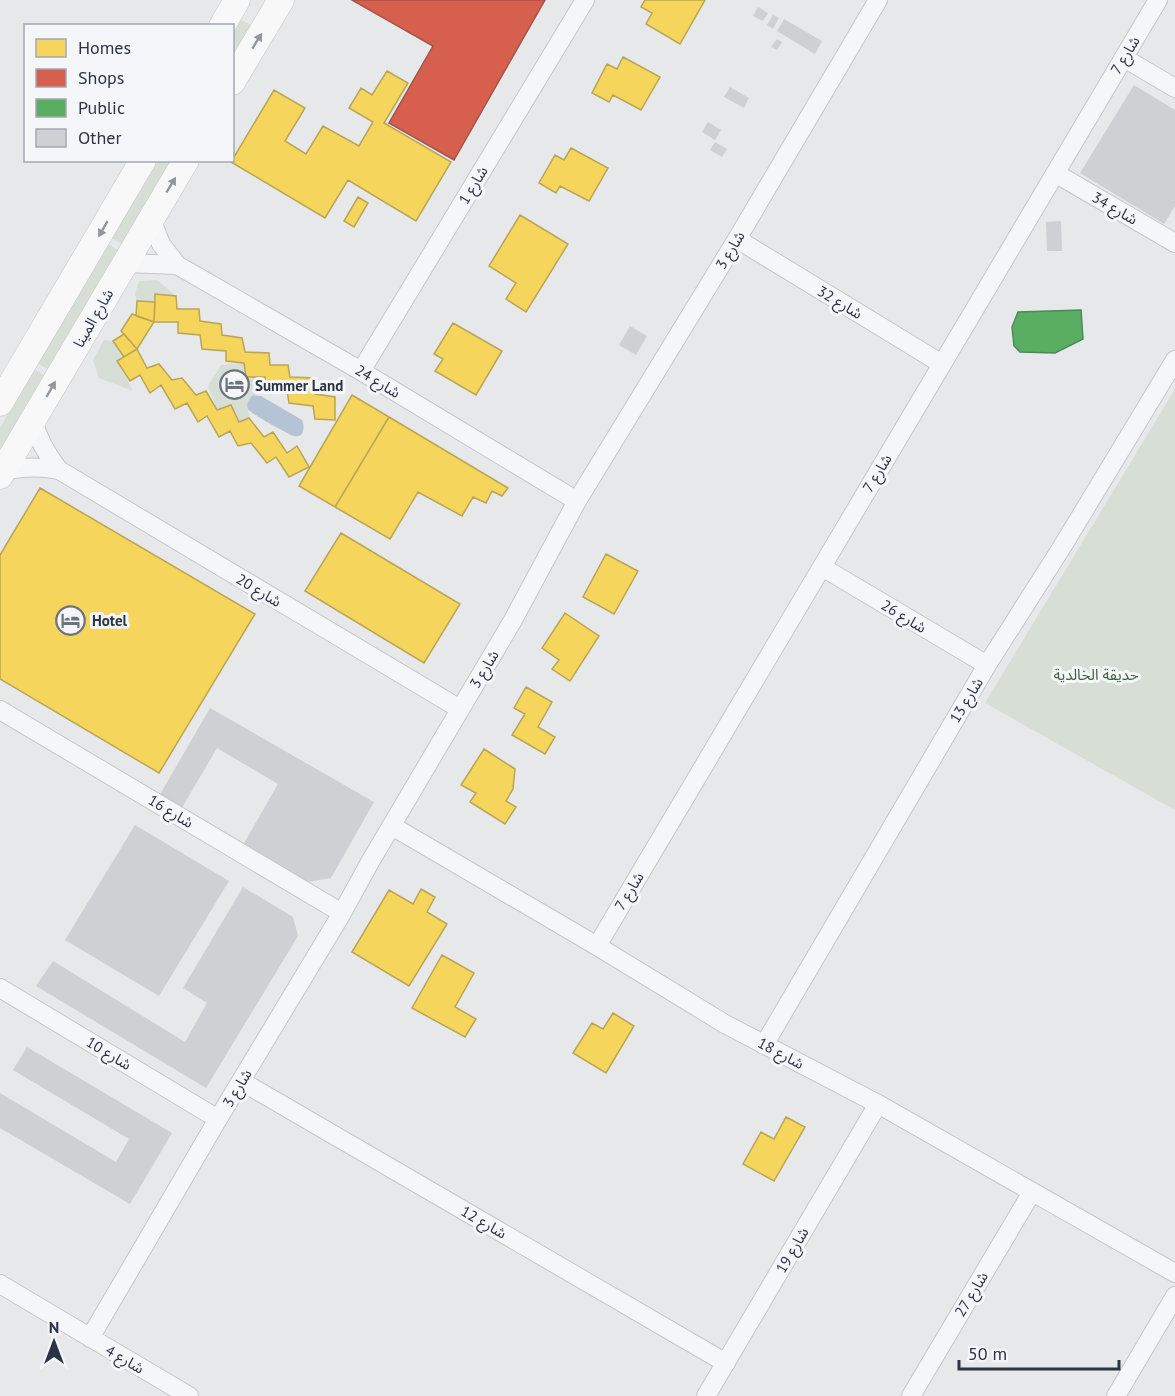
<svg xmlns="http://www.w3.org/2000/svg" width="1175" height="1396" font-family="'PT Sans','Noto Sans Arabic',sans-serif">
	<rect width="100%" height="100%" fill="#e6e8ea"/>
	<!-- green -->
	<path fill="#d6ded6" d="M241 20 251 25 233 57V35Z
		M158 161H171L122 244 112 238Z
		M108 244 118 250 48 369 38 364Z
		M157 280 176 296 156 294 155 302 137 301 135 294 139 281Z
		M104 340 113 341 124 357 117 361 133 391 99 378 93 360Z
		M244 363 246 377H265L267 390C248 397 247 398 249 418L239 422 231 405 217 410 208 386 221 365Z
		M34 369 44 375 0 451V428Z
		M1175 389V810L985 703Z"/>
	<!-- water -->
	<path fill="#b4c4d5" d="M253 395 261 396 302 420C306 430 302 440 291 435 283 431 251 414 248 409 246 403 249 399 253 395Z"/>
	<!-- homes -->
	<path fill="#f6d55c" stroke="#b9a555" stroke-width="1.5" d="M645 0H705L680 44 646 24 652 13 641 7Z
		M623 57 660 77 641 110 613 95 609 102 592 93 607 64 617 69Z
		M387 71 408 83 384 123 451 162 416 221 348 180 325 218 231 162 274 90 305 108 285 141 306 154 323 126 359 146 373 122 349 108 361 88 372 95Z
		M571 148 608 168 589 201 560 186 556 193 539 183 555 155 564 160Z
		M358 197 368 203 354 227 344 221Z
		M520 215 568 244 526 312 506 299 516 283 489 266Z
		M155 294 176 296 177 309H199L200 321 221 324 222 335 242 338 245 352 269 353 270 365H288L290 377 314 378 315 394 335 397V420L315 419 313 406 289 403 287 391 267 390 265 377H246L244 363 226 361V351L202 349 200 335 178 333V322H154Z
		M137 301 155 302 154 322 136 316Z
		M132 314 154 322 137 349 121 331Z
		M453 323 502 351 476 395 435 371 443 359 434 354Z
		M124 334 137 349 124 357 113 341Z
		M137 349 147 368 159 364 172 380 182 378 196 395 206 391 217 410 231 405 239 422 249 418 264 437 273 432 287 453 297 446 309 467 289 477 276 457 267 463 251 443 238 446 230 431 219 437 207 416 198 422 187 403 175 409 161 385 150 393 140 375 130 381 117 361Z
		M352 395 389 417 335 507 299 486Z
		M389 417 508 488 502 496 492 491 486 503 473 497 462 516 418 492 390 539 335 507Z
		M40 488 255 614 159 773 0 679V555Z
		M341 533 460 604 424 663 305 591Z
		M606 554 638 571 614 614 583 597Z
		M565 613 599 636 570 681 552 669 559 660 542 648Z
		M526 687 552 702 538 727 555 737 545 754 512 735 525 714 514 708Z
		M484 749 515 769 513 789 506 801 516 807 505 824 470 802 476 793 461 785Z
		M421 889 435 897 427 912 447 924 409 986 352 952 389 890 413 904Z
		M442 955 474 973 455 1007 476 1019 465 1037 412 1008Z
		M613 1013 634 1026 606 1073 573 1053 592 1023 603 1029Z
		M786 1117 805 1127 774 1181 743 1164 761 1132 774 1139Z"/>
	<!-- shops -->
	<path fill="#d6604d" stroke="#a3534b" stroke-width="1.5" d="M352 0H545L454 160 389 123 433 46Z"/>
	<!-- public -->
	<path fill="#5aae61" stroke="#4c8959" stroke-width="1.5" d="M1081 310 1083 339 1055 353 1020 352 1014 346 1012 327 1018 312Z"/>
	<!-- building -->
	<path fill="#ced0d3" d="M758 7 768 13 763 21 753 16Z
		M773 15 779 18 773 29 767 25Z
		M784 19 822 41 815 54 777 31Z
		M777 39 782 42 777 50 771 47Z
		M1134 85 1175 110V206L1164 224 1080 173Z
		M730 87 749 98 744 108 724 97Z
		M708 122 721 130 715 140 702 132Z
		M715 142 727 149 722 157 710 150Z
		M1061 221 1062 251H1047L1046 222Z
		M630 326 647 336 636 355 619 345Z
		M210 708 374 802 331 878 307 882 243 845 278 784 217 748 180 811 158 798Z
		M135 825 229 881 159 996 65 940Z
		M243 887 293 917 298 936 206 1088 36 986 53 961 185 1042 207 1003 183 988Z
		M27 1047 172 1133 130 1204 0 1128V1093L116 1162 129 1139 13 1070Z"/>
	<g fill="none" stroke-linecap="round" stroke-linejoin="round">
		<defs>
			<path id="street" d="M1124 58 1175 88
				M1055 173 1175 243
				M151 219 161 244 177 265 361 371 577 501
				M737 239 942 364
				M125 263 177 265
				M361 371 585 0
				M33 420C38 440 47 455 59 470
				M2 472C22 466 39 466 59 470L460 709
				M822 567 987 665
				M0 710 342 913
				M392 826 597 946 725 1024 878 1104 1175 1273
				M597 946 1158 0
				M0 988 218 1119
				M764 1045 987 665 1062 547 1175 360
				M241 1081 726 1363
				M0 1284 189 1396
				M90 1338 218 1119 342 913 370 862 513 620 577 501 737 239 878 0
				M706 1396 878 1104
				M911 1396 1032 1192
				M1116 1396 1175 1296"/>
			<path id="secondary" d="M222 26 237 0
				M232 82 281 0
				M0 403 143 160
				M0 476 186 160"/>
		</defs>
		<!-- street casing -->
		<use href="#street" stroke="#c4c6c8" stroke-width="20"/>
		<!-- secondary casing -->
		<use href="#secondary" stroke="#c4c6c8" stroke-width="27"/>
		<!-- street -->
		<use href="#street" stroke="#f5f6f7" stroke-width="18"/>
		<!-- secondary -->
		<use href="#secondary" stroke="#f8f8f8" stroke-width="26"/>
	</g>
	<!-- one-way arrows -->
	<defs><path id="oneway-solid" d="M-6-.8H1V-3.2L6.5 0L1 3.2V.8H-6Z" transform="scale(1.5)"/></defs>
	<g fill="#92969e">
		<use href="#oneway-solid" transform="translate(257 41) rotate(-59)"/>
		<use href="#oneway-solid" transform="translate(171 185) rotate(-59)"/>
		<use href="#oneway-solid" transform="translate(103 229) rotate(120)"/>
		<use href="#oneway-solid" transform="translate(51 389) rotate(-60)"/>
	</g>
	<!-- icons -->
	<defs>
		<symbol id="hotel-ring" viewBox="-11 -11 22 22"><circle r="9.5" fill="#f4f6f9" stroke="#6c737f" stroke-width="1.5"/><path d="M-6-4.5h1.5V1H6V5H4.5V3h-9V5H-6ZM-4 0a1.8 1.8 0 1 1 3.6 0ZM.5 0V-2.5h3Q6-2.5 6 0Z" fill="#6c737f"/></symbol>
	</defs>
	<g fill-rule="evenodd">
		<use href="#hotel-ring" x="218" y="368" width="33" height="33"/>
		<use href="#hotel-ring" x="54" y="604" width="33" height="33"/>
	</g>
	<g text-anchor="middle" dominant-baseline="central" stroke-width="6" stroke-linejoin="round" paint-order="stroke">
		<!-- street labels -->
		<g font-size="15" fill="#2b3445" stroke="#f4f6f9">
			<text transform="translate(1125 55) rotate(-59)">شارع 7</text>
			<text transform="translate(473 185) rotate(-59)">شارع 1</text>
			<text transform="translate(1115 208) rotate(30)">شارع 34</text>
			<text transform="translate(730 250) rotate(-59)">شارع 3</text>
			<text transform="translate(840 302) rotate(31)">شارع 32</text>
			<text transform="translate(93 318) rotate(-60)">شارع المينا</text>
			<text transform="translate(378 381) rotate(31)">شارع 24</text>
			<text transform="translate(877 473) rotate(-59)">شارع 7</text>
			<text transform="translate(259 590) rotate(31)">شارع 20</text>
			<text transform="translate(904 616) rotate(31)">شارع 26</text>
			<text transform="translate(484 669) rotate(-59)">شارع 3</text>
			<text transform="translate(966 700) rotate(-59)">شارع 13</text>
			<text transform="translate(171 811) rotate(31)">شارع 16</text>
			<text transform="translate(629 891) rotate(-59)">شارع 7</text>
			<text transform="translate(109 1053) rotate(31)">شارع 10</text>
			<text transform="translate(781 1053) rotate(28)">شارع 18</text>
			<text transform="translate(237 1088) rotate(-59)">شارع 3</text>
			<text transform="translate(484 1222) rotate(30)">شارع 12</text>
			<text transform="translate(792 1250) rotate(-60)">شارع 19</text>
			<text transform="translate(971 1294) rotate(-59)">شارع 27</text>
			<text transform="translate(125 1359) rotate(30)">شارع 4</text>
		</g>
		<!-- poi labels -->
		<g font-size="15" font-weight="bold" fill="#2b3445" stroke="#f4f6f9" text-anchor="start">
			<text x="255" y="385">Summer Land</text>
			<text x="92" y="620">Hotel</text>
		</g>
		<!-- park labels -->
		<g font-size="15" fill="#3f6138" stroke="#f4f6f9">
			<text x="1096" y="674">حديقة الخالدية</text>
		</g>
	</g>
	<!-- legend -->
	<rect x="24" y="24" width="210" height="138" fill="#f4f6f9" stroke="#a4a8b1" stroke-width="1.5"/>
	<rect x="36" y="39" width="30" height="18" fill="#f6d55c" stroke="#a4a8b1" stroke-width="1.5"/>
	<text x="78" y="54" font-size="18" fill="#2b3445">Homes</text>
	<rect x="36" y="69" width="30" height="18" fill="#d6604d" stroke="#a4a8b1" stroke-width="1.5"/>
	<text x="78" y="84" font-size="18" fill="#2b3445">Shops</text>
	<rect x="36" y="99" width="30" height="18" fill="#5aae61" stroke="#a4a8b1" stroke-width="1.5"/>
	<text x="78" y="114" font-size="18" fill="#2b3445">Public</text>
	<rect x="36" y="129" width="30" height="18" fill="#ced0d3" stroke="#a4a8b1" stroke-width="1.5"/>
	<text x="78" y="144" font-size="18" fill="#2b3445">Other</text>
	<!-- north arrow -->
	<g transform="translate(54 1342)" stroke="#f4f6f9" stroke-width="4.5" paint-order="stroke">
	<path d="M0-4.5L10 22L0 15L-10 22Z" fill="#2b3445"/>
	<text y="-9" font-size="16" font-weight="bold" text-anchor="middle" fill="#2b3445">N</text>
	</g>
	<!-- scale -->
	<path d="M959 1360v9h160v-9" fill="none" stroke="#2b3445" stroke-width="3"/>
	<text x="968" y="1360" font-size="18" fill="#2b3445" stroke="#f4f6f9" stroke-width="4.5" paint-order="stroke">50 m</text>
</svg>
